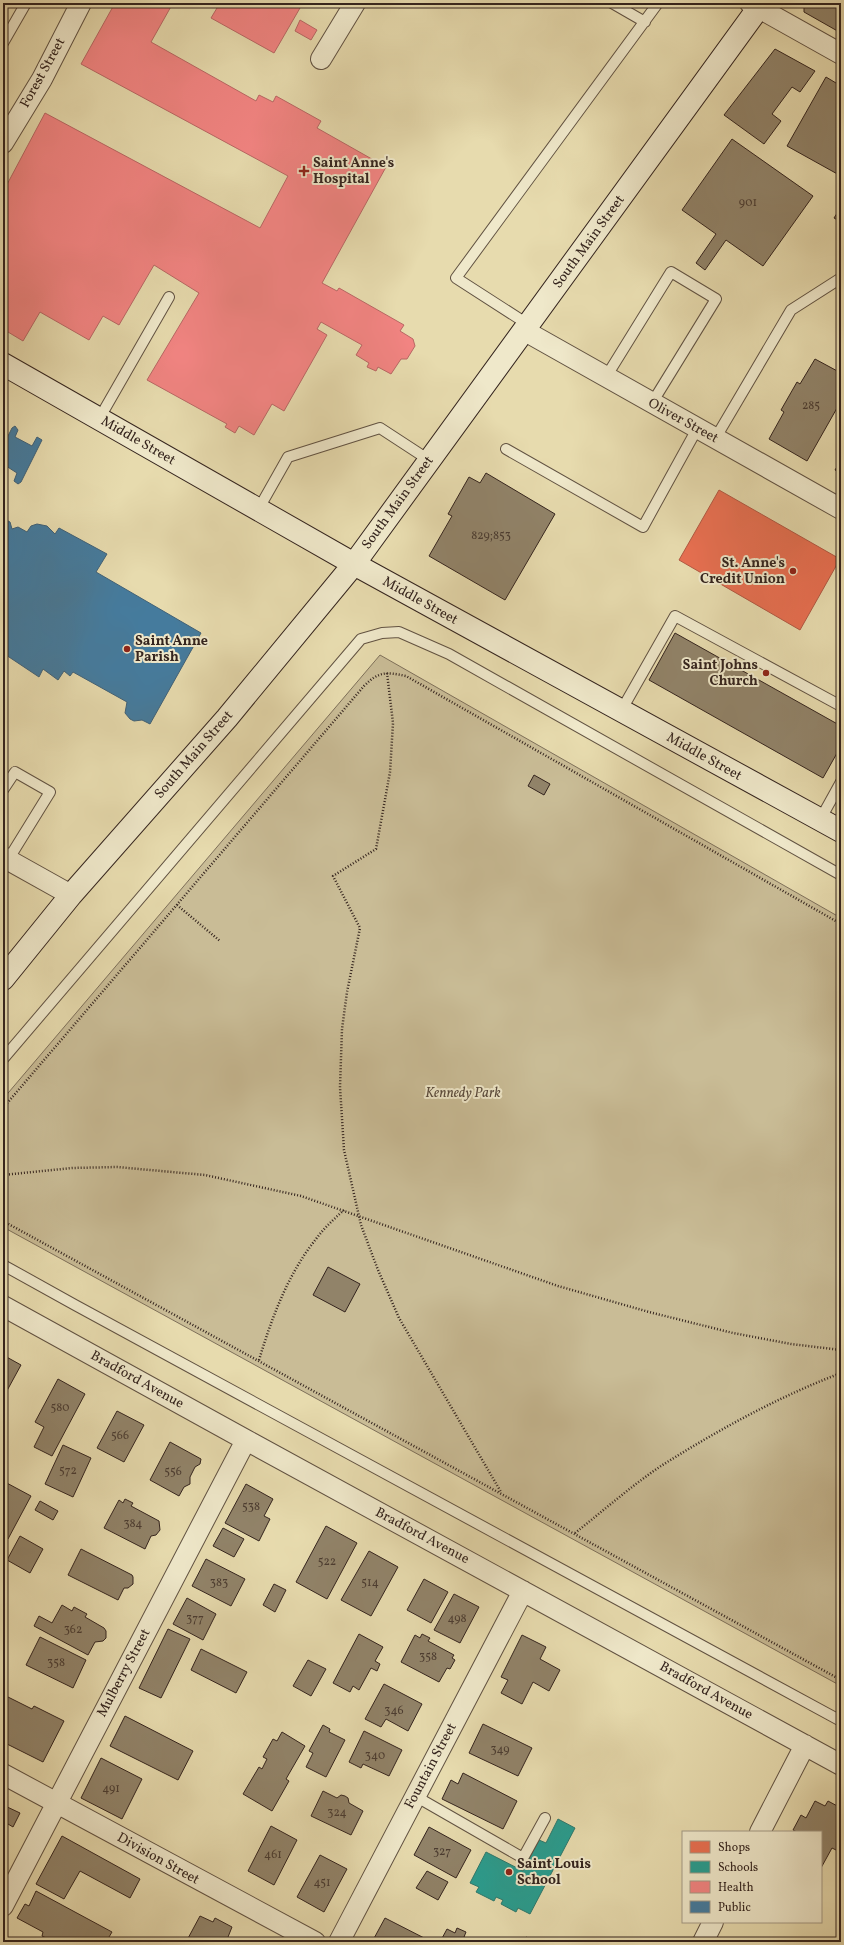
<svg xmlns="http://www.w3.org/2000/svg" width="844" height="1945" font-family="Vollkorn,serif">
	<rect width="100%" height="100%" fill="#e7dbae"/>
	<filter id="stains"><feTurbulence type="fractalNoise" baseFrequency=".005" numOctaves="4"/><feColorMatrix values="0 0 0 0 .2 0 0 0 0 .09 0 0 0 0 .02 0 0 0 .5 -.17"/></filter>
	<radialGradient id="worn" r=".72"><stop offset=".6" stop-color="#630" stop-opacity="0"/><stop offset="1" stop-color="#630" stop-opacity=".3"/></radialGradient>
	<!-- green -->
	<path fill="#c9bc96" stroke="#7e705a" d="M380 655 841 918V1686L3 1227V1099Z"/>
	<!-- shops -->
	<path fill="#e76f51" stroke="#b15842" d="M719 490 840 559 800 630 679 560Z"/>
	<!-- schools -->
	<path fill="#2a9d8f" stroke="#2d796d" d="M558 1819 575 1828 530 1914 518 1908 516 1912 501 1904 503 1900 496 1897 494 1901 476 1892 479 1887 470 1883 486 1852 523 1871 539 1840 546 1843Z"/>
	<!-- health -->
	<path fill="#f28482" stroke="#b96764" d="M115 3H173L151 42 256 101 259 95 273 102 276 96 321 121 317 128 386 167 322 283 337 291 339 288 404 325 400 331 413 339 415 346 407 359H401L391 374 378 367 376 371 367 367 369 363 356 355 362 345 321 322 317 329 327 335 284 411 272 404 254 435 239 426 235 433 225 427 227 424 147 380 199 293 154 265 119 325 103 316 89 340 40 312 23 341 3 329V192L45 113 260 228 288 176 81 64Z
		M220 3H291L300 8 274 53 211 18Z
		M300 20 317 30 311 40 295 31Z"/>
	<!-- public -->
	<path fill="#457b9d" stroke="#406177" d="M15 426 18 430 15 437 32 446 37 437 42 440 21 482 18 484 14 481 17 473 3 464V433L8 436 12 428Z
		M3 518 10 522 12 529 18 527 27 532 31 526 37 524 47 526 55 534 59 528 107 554 96 572 201 633 150 724 142 720 134 721 130 719 125 713 127 702 73 672 70 676 64 671 58 680 43 669 39 677 3 653Z"/>
	<!-- building -->
	<path fill="#918369" stroke="#34241e" d="M806 3H841V33L804 12V6Z
		M775 49 815 71 800 92 792 87 772 114 781 121 764 144 724 115Z
		M826 77 841 86V176L787 146Z
		M732 139 813 196 763 266 726 240 705 270 696 263 716 234 682 210Z
		M841 207V222L834 218Z
		M815 359 841 373V401L807 461 769 439 784 412 781 410 797 382 800 384Z
		M841 460V473L835 470Z
		M486 473 555 514 505 600 429 556 452 516 448 514 469 477 480 483Z
		M675 633 841 726V746L823 778 649 680Z
		M534 775 550 784 544 795 528 786Z
		M328 1267 360 1284 345 1312 313 1295Z
		M3 1355 21 1365 3 1398Z
		M58 1379 85 1394 52 1456 34 1447 44 1427 35 1422Z
		M117 1411 144 1425 124 1462 97 1448Z
		M170 1442 201 1459 200 1464 195 1467 190 1477V1484L184 1487 179 1496 150 1480Z
		M63 1445 91 1458 73 1497 45 1484Z
		M3 1481 31 1496 8 1539 3 1536Z
		M246 1484 273 1499 264 1516 270 1519 259 1541 225 1523Z
		M125 1499 133 1503 131 1506 159 1521 160 1530 156 1535 151 1536 145 1549 104 1528 119 1500 123 1503Z
		M40 1501 58 1511 53 1520 35 1510Z
		M326 1526 357 1543 327 1599 296 1582Z
		M223 1528 244 1539 234 1557 213 1546Z
		M20 1536 43 1549 30 1573 7 1560Z
		M81 1549 132 1575 133 1577V1584L128 1588H124L118 1600 68 1575Z
		M369 1551 398 1567 371 1616 341 1600Z
		M206 1559 245 1579 231 1606 192 1586Z
		M424 1579 448 1592 431 1623 407 1610Z
		M274 1584 286 1590 275 1612 263 1605Z
		M454 1594 479 1607 460 1643 434 1630Z
		M187 1598 216 1614 203 1640 173 1624Z
		M62 1605 72 1611 74 1607 87 1614 85 1617 104 1628 106 1631V1638L103 1641 95 1642 88 1655 34 1626 39 1616 52 1623Z
		M168 1629 190 1639 161 1698 139 1688Z
		M359 1634 383 1647 375 1661 380 1664 377 1671 371 1668 359 1690 353 1686 350 1692 333 1683Z
		M422 1634 430 1638 428 1641 454 1655 452 1658 455 1660 450 1669 447 1668 439 1682 401 1662 415 1635 420 1638Z
		M522 1635 546 1647 540 1659 560 1670 549 1691 533 1682 522 1704 501 1693 508 1680 501 1677Z
		M40 1637 86 1660 73 1688 26 1665Z
		M201 1649 247 1672 236 1693 191 1670Z
		M308 1660 326 1669 311 1696 293 1686Z
		M384 1684 422 1704 408 1731 386 1719 381 1727 365 1719Z
		M6 1696 32 1709 34 1706 64 1721 43 1762 3 1742V1702Z
		M125 1716 193 1751 178 1780 110 1746Z
		M483 1724 532 1748 518 1776 469 1753Z
		M323 1725 330 1729 329 1732 345 1740 326 1777 306 1767 313 1753 309 1751Z
		M364 1731 402 1750 389 1776 363 1764 361 1768 349 1762Z
		M282 1732 305 1746 286 1779 289 1781 272 1811 243 1794 259 1767 262 1769 267 1759 263 1757 273 1739 277 1741Z
		M101 1758 142 1779 122 1819 81 1798Z
		M463 1773 517 1801 503 1829 442 1799 451 1780 458 1784Z
		M323 1791 337 1798 341 1795 345 1796 348 1798 349 1803 363 1811 351 1835 311 1816Z
		M815 1801 825 1806 828 1801 841 1808 839 1813 841 1814V1834L838 1839 841 1840V1846L838 1851 832 1848 821 1868V1832H797L793 1830 801 1815 806 1818Z
		M3 1805 20 1813 13 1827 8 1824 3 1834Z
		M271 1826 297 1840 274 1885 248 1871Z
		M429 1827 471 1850 456 1878 414 1855Z
		M62 1836 140 1879 130 1898 80 1871 64 1899 36 1884Z
		M320 1855 347 1869 324 1912 297 1897Z
		M427 1871 448 1882 438 1900 416 1888Z
		M36 1891 112 1932 106 1942H63L59 1940 58 1942H54L42 1936 43 1932 17 1918 25 1904 29 1906Z
		M200 1916 213 1922 215 1918 232 1927 226 1942H186Z
		M385 1918 430 1941V1942H372Z
		M457 1928 466 1932 464 1937 473 1942H440L447 1929 455 1933Z
		M526 1937 535 1942H523Z"/>
	<g fill="none" stroke-linecap="round" stroke-linejoin="round">
		<defs>
			<path id="lane" d="M612 3 645 22
				M3 43 26 3
				M529 325 456 278 658 3
				M606 377 671 272 716 299 652 403
				M99 419 169 297
				M715 439 791 310 841 278
				M506 449 643 527 697 429
				M258 510 288 457 380 428 429 460
				M621 711 675 616 841 706
				M3 790 15 772 50 792 8 860
				M820 820 841 782
				M3 1059 361 639 382 633 399 632 449 654 841 875
				M3 1265 75 1305 841 1721
				M415 1796 523 1858 545 1818"/>
			<path id="street" d="M750 3 841 54
				M321 59 355 3
				M3 143 42 79 81 3
				M525 331 841 509
				M3 857 71 895
				M3 1306 246 1440 841 1765
				M3 1774 315 1942
				M760 1832 805 1745
				M3 1906 246 1440
				M339 1942 523 1591
				M703 1942 713 1922"/>
			<path id="secondary" d="M3 364 354 564 841 831
				M3 979 71 895 227 718 354 564 762 3"/>
		</defs>
		<!-- lane casing -->
		<use href="#lane" stroke="#615242" stroke-width="12"/>
		<!-- street casing -->
		<use href="#street" stroke="#615242" stroke-width="22"/>
		<!-- secondary casing -->
		<use href="#secondary" stroke="#34241e" stroke-width="24"/>
		<!-- path -->
		<path stroke="#34241e" stroke-width="2.5" stroke-dasharray="1 2" stroke-linecap="butt" d="M387 673 393 723 390 772 376 849 333 876 360 928 347 992 342 1029 340 1087 344 1150 361 1225 378 1270 399 1318 501 1492
			M177 905 220 941
			M3 1108 364 686C379 671 386 672 406 676L841 924
			M3 1175 72 1168 117 1167 205 1175 301 1196 558 1286 649 1312 733 1333 791 1344 841 1350
			M3 1221 841 1680
			M259 1360C272 1317 288 1274 316 1239 324 1228 334 1219 344 1210
			M575 1533C603 1511 631 1486 661 1466 718 1430 778 1397 841 1373"/>
		<!-- lane -->
		<use href="#lane" stroke="#efe8ca" stroke-width="10"/>
		<!-- street -->
		<use href="#street" stroke="#efe8ca" stroke-width="20"/>
		<!-- secondary -->
		<use href="#secondary" stroke="#efe8ca" stroke-width="22"/>
	</g>
	<!-- markers -->
	<g fill="#8f2418" stroke="#efe8ca" stroke-width="1.5">
		<path d="M302 165h4v4h4v4h-4v4h-4v-4h-4v-4h4z"/>
		<circle cx="793" cy="571" r="4"/>
		<circle cx="127" cy="649" r="4"/>
		<circle cx="766" cy="673" r="4"/>
		<circle cx="509" cy="1872" r="4"/>
	</g>
	<g text-anchor="middle" dominant-baseline="central" stroke-width="4" stroke-linejoin="round" paint-order="stroke">
		<!-- number labels -->
		<g font-size="12" fill="#4b3c31">
			<text x="748" y="203">901</text>
			<text x="811" y="406">285</text>
			<text x="491" y="536">829;853</text>
			<text x="60" y="1408">580</text>
			<text x="120" y="1436">566</text>
			<text x="68" y="1471">572</text>
			<text x="173" y="1472">556</text>
			<text x="251" y="1507">538</text>
			<text x="133" y="1524">384</text>
			<text x="327" y="1562">522</text>
			<text x="219" y="1583">383</text>
			<text x="370" y="1583">514</text>
			<text x="195" y="1619">377</text>
			<text x="457" y="1619">498</text>
			<text x="73" y="1630">362</text>
			<text x="428" y="1657">358</text>
			<text x="56" y="1663">358</text>
			<text x="394" y="1711">346</text>
			<text x="500" y="1750">349</text>
			<text x="375" y="1756">340</text>
			<text x="111" y="1789">491</text>
			<text x="337" y="1813">324</text>
			<text x="442" y="1852">327</text>
			<text x="273" y="1855">461</text>
			<text x="322" y="1883">451</text>
		</g>
		<!-- street labels -->
		<g font-size="14" fill="#34241e" stroke="#efe8ca">
			<text transform="translate(43 73) rotate(-61)">Forest Street</text>
			<text transform="translate(589 242) rotate(-54)">South Main Street</text>
			<text transform="translate(683 421) rotate(29)">Oliver Street</text>
			<text transform="translate(138 441) rotate(30)">Middle Street</text>
			<text transform="translate(398 503) rotate(-54)">South Main Street</text>
			<text transform="translate(420 601) rotate(29)">Middle Street</text>
			<text transform="translate(194 755) rotate(-49)">South Main Street</text>
			<text transform="translate(704 757) rotate(29)">Middle Street</text>
			<text transform="translate(137 1380) rotate(29)">Bradford Avenue</text>
			<text transform="translate(422 1536) rotate(28)">Bradford Avenue</text>
			<text transform="translate(124 1673) rotate(-62)">Mulberry Street</text>
			<text transform="translate(706 1691) rotate(29)">Bradford Avenue</text>
			<text transform="translate(431 1766) rotate(-62)">Fountain Street</text>
			<text transform="translate(158 1859) rotate(29)">Division Street</text>
		</g>
		<!-- poi labels -->
		<g font-size="14" font-weight="bold" fill="#34241e" stroke="#efe8ca" text-anchor="start">
			<text x="313" y="163">Saint Anne's<tspan x="313" dy="16">Hospital</tspan></text>
			<text x="785" y="563" text-anchor="end">St. Anne's<tspan x="785" dy="16">Credit Union</tspan></text>
			<text x="135" y="641">Saint Anne<tspan x="135" dy="16">Parish</tspan></text>
			<text x="758" y="665" text-anchor="end">Saint Johns<tspan x="758" dy="16">Church</tspan></text>
			<text x="517" y="1864">Saint Louis<tspan x="517" dy="16">School</tspan></text>
		</g>
		<!-- park labels -->
		<g font-size="14" font-style="italic" fill="#594a3c" stroke="#efe8ca">
			<text x="463" y="1093">Kennedy Park</text>
		</g>
	</g>
	<!-- margin -->
	<rect width="844" height="1945" fill="none" stroke="#e7dbae" stroke-width="16"/>
	<rect x="4" y="4" width="836" height="1937" fill="none" stroke="#34241e" stroke-width="2"/>
	<rect x="8" y="8" width="828" height="1929" fill="none" stroke="#34241e"/>
	<!-- legend -->
	<rect x="682" y="1831" width="140" height="92" fill="#efe8ca" stroke="#a49a85"/>
	<rect x="690" y="1841" width="20" height="12" fill="#e76f51" stroke="#a49a85"/>
	<text x="718" y="1851" font-size="12" fill="#34241e">Shops</text>
	<rect x="690" y="1861" width="20" height="12" fill="#2a9d8f" stroke="#a49a85"/>
	<text x="718" y="1871" font-size="12" fill="#34241e">Schools</text>
	<rect x="690" y="1881" width="20" height="12" fill="#f28482" stroke="#a49a85"/>
	<text x="718" y="1891" font-size="12" fill="#34241e">Health</text>
	<rect x="690" y="1901" width="20" height="12" fill="#457b9d" stroke="#a49a85"/>
	<text x="718" y="1911" font-size="12" fill="#34241e">Public</text>
	<rect width="100%" height="100%" filter="url(#stains)"/>
	<rect width="100%" height="100%" fill="url(#worn)"/>
</svg>
